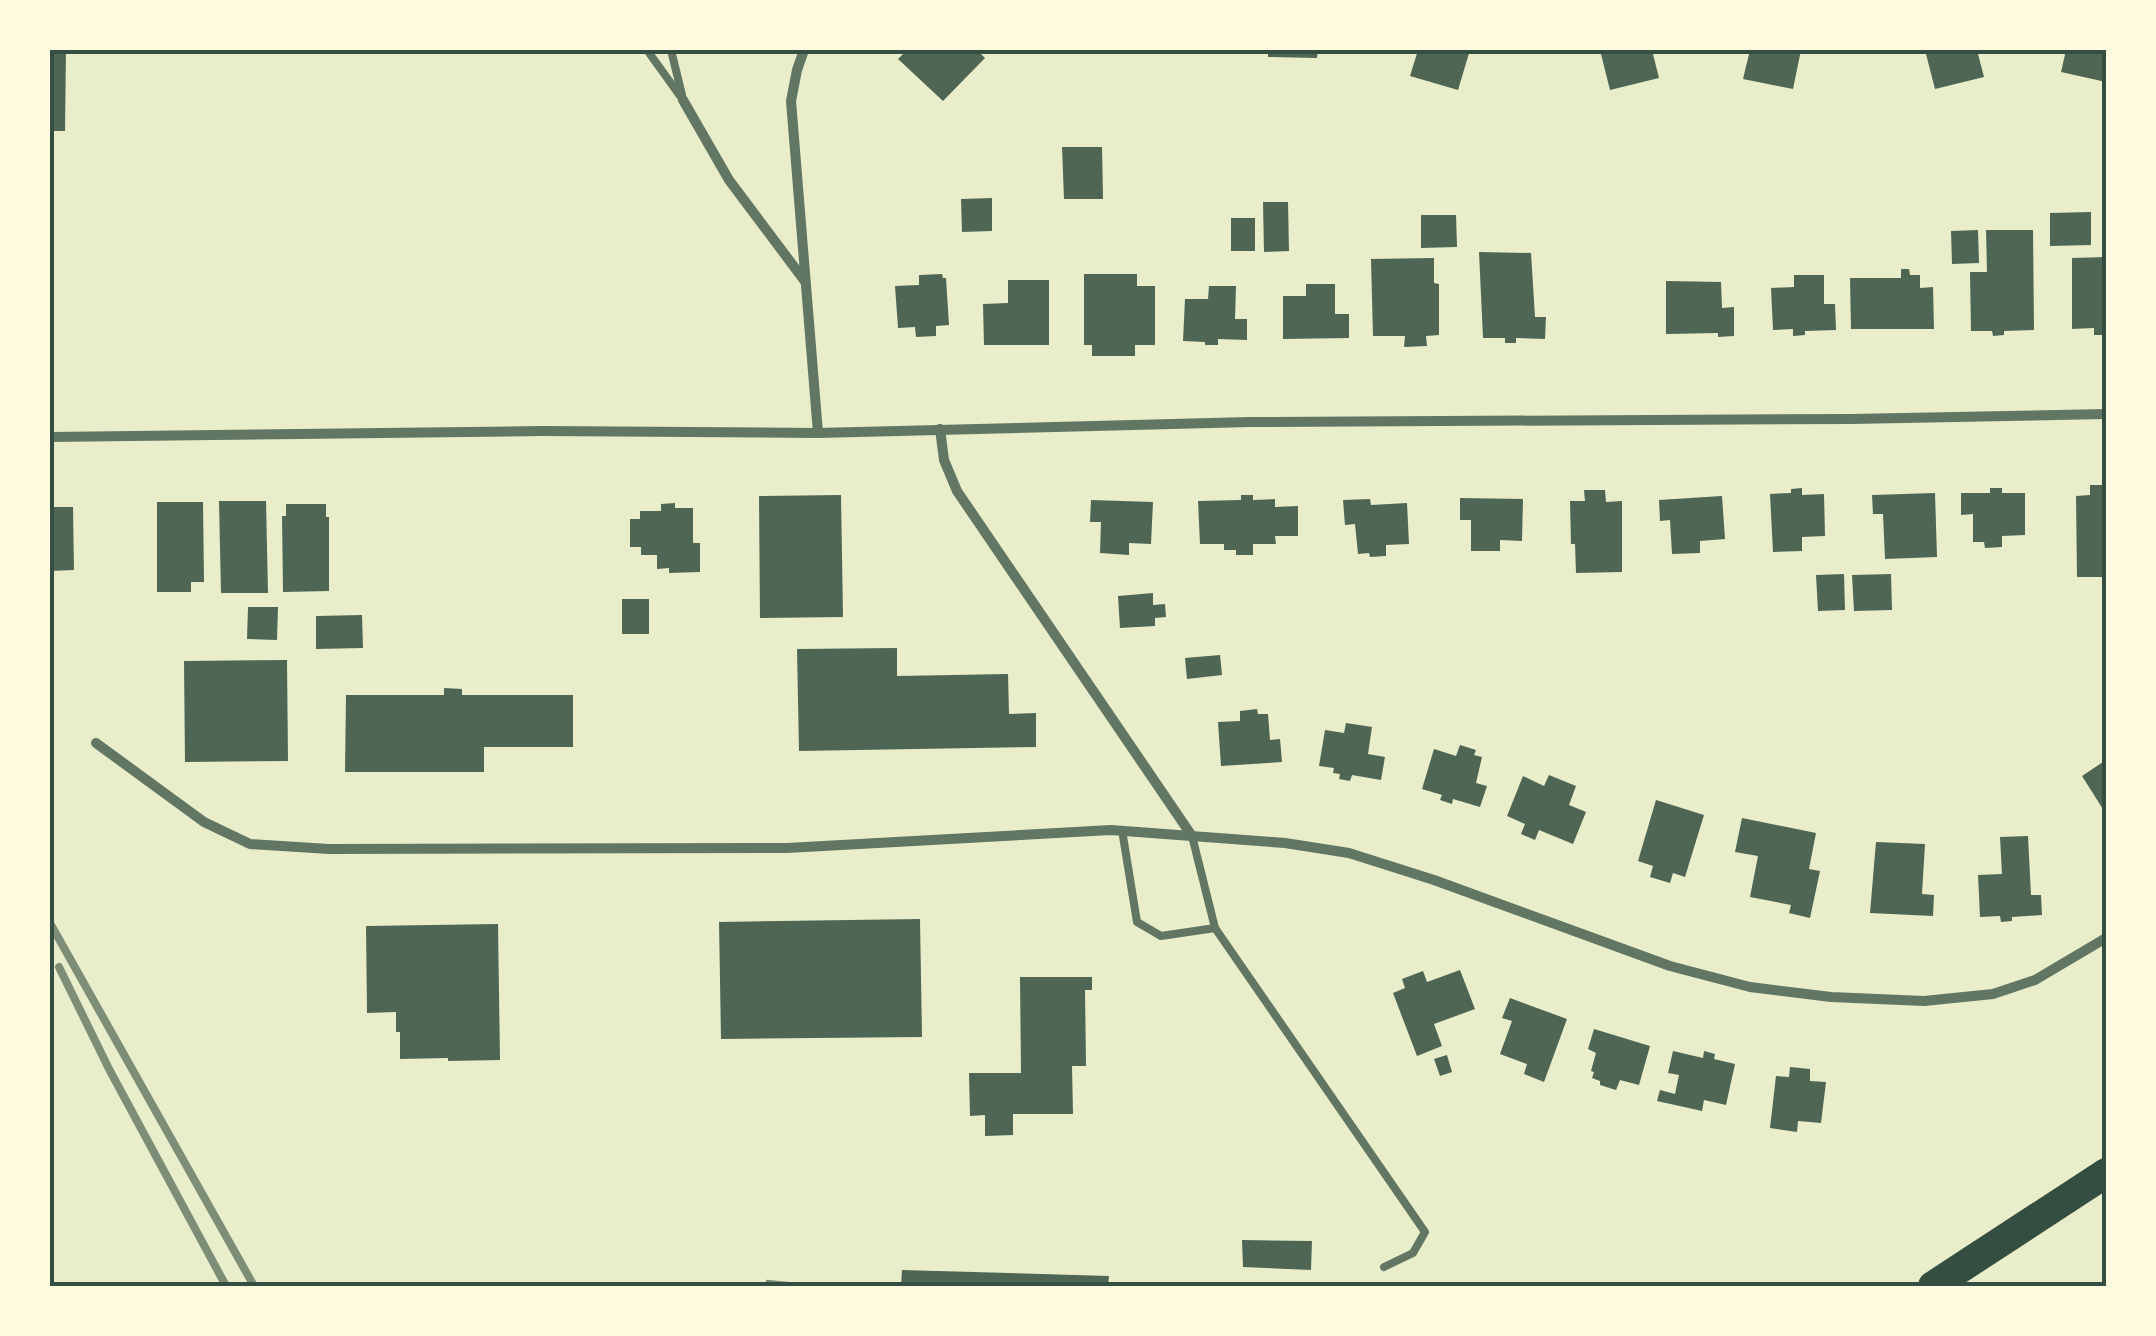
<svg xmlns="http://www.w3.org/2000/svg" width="2156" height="1336" viewBox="0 0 2156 1336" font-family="'Open Sans',sans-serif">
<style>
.building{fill:#4f6655}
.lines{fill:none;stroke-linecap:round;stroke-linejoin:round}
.service{stroke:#617663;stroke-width:8}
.minor{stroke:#617663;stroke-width:10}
.motorway{stroke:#344e41;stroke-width:30}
.tram{stroke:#7c8e77;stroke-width:2.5}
.rail{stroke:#7c8e77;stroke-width:8}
.neatline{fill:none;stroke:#344e41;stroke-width:4}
</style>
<rect width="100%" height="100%" fill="#e9edc9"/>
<g class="building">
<polygon points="50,50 66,50 65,131 50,131"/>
<polygon points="898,50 977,50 985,58 943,101 898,59 903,54"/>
<polygon points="1268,50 1318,50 1317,58 1268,57"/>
<polygon points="1418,50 1470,50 1458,90 1410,76"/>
<polygon points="1600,50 1652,50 1659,78 1610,90"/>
<polygon points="1750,50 1801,50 1793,89 1743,79"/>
<polygon points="1925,50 1977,50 1984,77 1935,89"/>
<polygon points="2066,50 2106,50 2106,82 2061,72"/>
<polygon points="1062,147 1102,147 1103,199 1064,199"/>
<polygon points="992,198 992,231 962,232 961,199"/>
<polygon points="1263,202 1288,202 1289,251 1264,252"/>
<polygon points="2091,212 2091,245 2050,246 2050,213"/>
<polygon points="1421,215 1456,215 1457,247 1421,248"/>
<rect x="1231" y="218" width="24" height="33"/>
<polygon points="1978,230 1979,263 1952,264 1951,231"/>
<polygon points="1986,230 2033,230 2034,330 2004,331 2004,335 1993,336 1992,331 1971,331 1970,272 1987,272"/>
<polygon points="1479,252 1531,253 1535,317 1546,317 1545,339 1516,338 1516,343 1505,343 1505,338 1483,338"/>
<polygon points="2106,257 2105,335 2094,335 2094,328 2072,329 2072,258"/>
<polygon points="1434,258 1434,283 1439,284 1439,335 1426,336 1427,346 1404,347 1405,336 1373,336 1371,259"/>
<polygon points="1901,269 1909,269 1910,275 1920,275 1920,288 1933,287 1934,329 1851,329 1850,278 1901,278"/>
<polygon points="942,274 943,278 946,278 949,325 936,326 936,336 916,337 915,327 898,328 895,286 919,285 919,275"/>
<polygon points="1084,274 1137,274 1137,286 1155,286 1155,345 1135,345 1135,356 1092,356 1092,345 1084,345"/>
<polygon points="1794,275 1824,275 1824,304 1835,304 1836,330 1805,331 1805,335 1793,336 1793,329 1773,330 1771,288 1794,287"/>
<polygon points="1008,280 1049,280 1049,345 984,345 983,304 1008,303"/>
<polygon points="1666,281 1721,282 1722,308 1734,307 1734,336 1718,337 1718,333 1666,334"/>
<polygon points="1306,284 1335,284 1335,314 1349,314 1349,338 1283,339 1283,296 1306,296"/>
<polygon points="1209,286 1236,286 1235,319 1247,319 1247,340 1218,339 1218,345 1205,345 1205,342 1183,341 1185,299 1208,299"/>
<polygon points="2090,485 2106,485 2106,577 2077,577 2076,496 2090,495"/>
<polygon points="1802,488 1802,495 1824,494 1825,536 1802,537 1802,551 1773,552 1770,494 1791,493 1791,489"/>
<polygon points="1990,488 2002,488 2002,493 2025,493 2025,535 2002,536 2002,547 1985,548 1984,542 1973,542 1973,514 1961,515 1961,493 1990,493"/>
<polygon points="1584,490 1605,490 1606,502 1622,501 1622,572 1576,573 1575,544 1571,544 1570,501 1585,501"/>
<polygon points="1935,493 1937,557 1885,559 1883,514 1873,514 1872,495"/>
<polygon points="841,495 843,617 760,618 759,496"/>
<polygon points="1241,495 1253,495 1253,500 1275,499 1275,507 1298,506 1298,536 1275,536 1276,544 1253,544 1253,555 1236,555 1236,550 1224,550 1224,544 1200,544 1198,501 1241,500"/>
<polygon points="1722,496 1725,539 1700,541 1700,553 1672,554 1670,520 1660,521 1659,500"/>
<polygon points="1460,498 1523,499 1522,541 1500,540 1500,551 1471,551 1471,520 1460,520"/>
<polygon points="1370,499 1371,505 1407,503 1409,544 1386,545 1386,556 1370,557 1369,553 1358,554 1355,524 1345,525 1343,500"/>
<polygon points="1091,500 1153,502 1151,544 1129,543 1129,555 1100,553 1101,522 1090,522"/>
<polygon points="219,501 266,501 268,593 221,593"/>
<polygon points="157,502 203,502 204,582 191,582 191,592 157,592"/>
<polygon points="675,503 675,508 693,508 693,543 700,543 700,572 669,573 669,568 657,569 657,555 641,555 641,547 630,547 630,519 640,519 640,511 661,511 661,504"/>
<polygon points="286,504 326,504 326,517 329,517 329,591 283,592 282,516 286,516"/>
<polygon points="52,507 73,507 74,570 50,571 50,518 53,518"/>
<polygon points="1844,574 1845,610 1818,611 1816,575"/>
<polygon points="1891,574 1892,610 1854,611 1852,575"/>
<polygon points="1153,593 1153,605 1165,604 1166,617 1155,618 1155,626 1120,628 1118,596"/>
<rect x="622" y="599" width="27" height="35"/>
<polygon points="248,607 278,607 277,640 247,639"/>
<polygon points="362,615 363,648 316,649 316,616"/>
<polygon points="897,648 897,676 1008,674 1009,714 1036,713 1036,747 799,751 797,649"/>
<polygon points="1220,655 1222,675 1187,679 1185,658"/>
<polygon points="287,660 288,761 185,762 184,661"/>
<polygon points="444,688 462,689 462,695 573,695 573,747 484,747 484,772 345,772 346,695 444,695"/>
<polygon points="1257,709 1258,714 1268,714 1270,740 1280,739 1282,762 1221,766 1218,722 1240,721 1240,711"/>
<polygon points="1346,723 1372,727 1368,754 1385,757 1381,780 1352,775 1350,781 1339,779 1340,774 1333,773 1334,768 1319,766 1325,730 1344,733"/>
<polygon points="1460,745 1476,750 1474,755 1482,757 1476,783 1487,786 1480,807 1453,799 1452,804 1440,800 1442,795 1422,789 1434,749 1456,756"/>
<polygon points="2106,760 2106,814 2082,776"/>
<polygon points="1549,775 1576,786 1569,805 1586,812 1573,844 1539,830 1535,840 1521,834 1525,824 1507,816 1523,776 1544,786"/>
<polygon points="1656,800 1704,815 1685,877 1673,873 1670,883 1650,877 1653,866 1638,861"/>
<polygon points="1742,818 1816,833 1809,869 1820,871 1810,918 1789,913 1791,905 1750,897 1758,856 1735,852"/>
<polygon points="2028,836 2031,895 2041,895 2042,915 2012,917 2012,921 2001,922 2000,916 1980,917 1978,875 2002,874 2000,837"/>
<polygon points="1876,842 1925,844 1922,894 1934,895 1933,916 1870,913"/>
<polygon points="920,919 922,1037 721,1039 719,922"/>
<polygon points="498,924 500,1060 448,1061 448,1058 400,1059 400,1032 396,1032 396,1012 367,1013 366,926"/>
<polygon points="1460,970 1475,1009 1434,1024 1442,1046 1417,1056 1393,993 1405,988 1402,979 1423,971 1427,982"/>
<polygon points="1020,977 1092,977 1092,990 1085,990 1086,1066 1072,1066 1073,1114 1013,1114 1013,1135 985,1136 985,1115 970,1116 969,1073 1021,1073"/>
<polygon points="1510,998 1567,1019 1544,1082 1524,1074 1527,1064 1500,1054 1512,1021 1502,1018"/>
<polygon points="1594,1029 1650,1046 1639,1085 1620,1080 1616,1090 1600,1085 1600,1081 1592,1078 1594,1072 1591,1071 1596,1053 1588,1049"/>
<polygon points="1673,1051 1703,1058 1704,1051 1715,1054 1714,1059 1735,1064 1726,1105 1704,1100 1702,1111 1657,1101 1660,1090 1675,1094 1679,1075 1668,1073"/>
<polygon points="1447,1055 1452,1072 1440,1076 1434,1059"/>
<polygon points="1790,1067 1810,1069 1810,1081 1826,1082 1821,1123 1798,1121 1797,1132 1770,1128 1776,1076 1789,1077"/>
<polygon points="1242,1240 1312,1241 1311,1270 1243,1267"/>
<polygon points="902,1270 1109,1276 1108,1286 901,1286"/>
</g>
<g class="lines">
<g class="service">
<polyline points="647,50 683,100"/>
<polyline points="671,50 682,95"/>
<polyline points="1122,830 1137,922 1161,936 1215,928"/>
<polyline points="1192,836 1215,928 1425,1232 1413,1253 1384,1267"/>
</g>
<g class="minor">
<polyline points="804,50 797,70 791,101 818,433"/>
<polyline points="683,100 729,180 804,280"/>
<polyline points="940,429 944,460 957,491 1192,836"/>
<polyline points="50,437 542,431 818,433 1250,422 1851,419 2106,414"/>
<polyline points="96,743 204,822 250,844 329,849 787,848 1111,830 1285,843 1349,853 1434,880 1670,966 1750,987 1831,997 1924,1001 1993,994 2035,980 2106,938"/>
</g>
<polyline class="motorway" points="1933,1286 2106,1173"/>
<polyline class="tram" points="767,1281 818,1286"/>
<g class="rail">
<polyline points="50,923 254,1286"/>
<polyline points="59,967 109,1069 226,1286"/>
</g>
</g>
<rect width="2156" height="1336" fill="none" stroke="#fefae0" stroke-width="105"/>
<rect x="52" y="52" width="2052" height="1232" class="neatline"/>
</svg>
